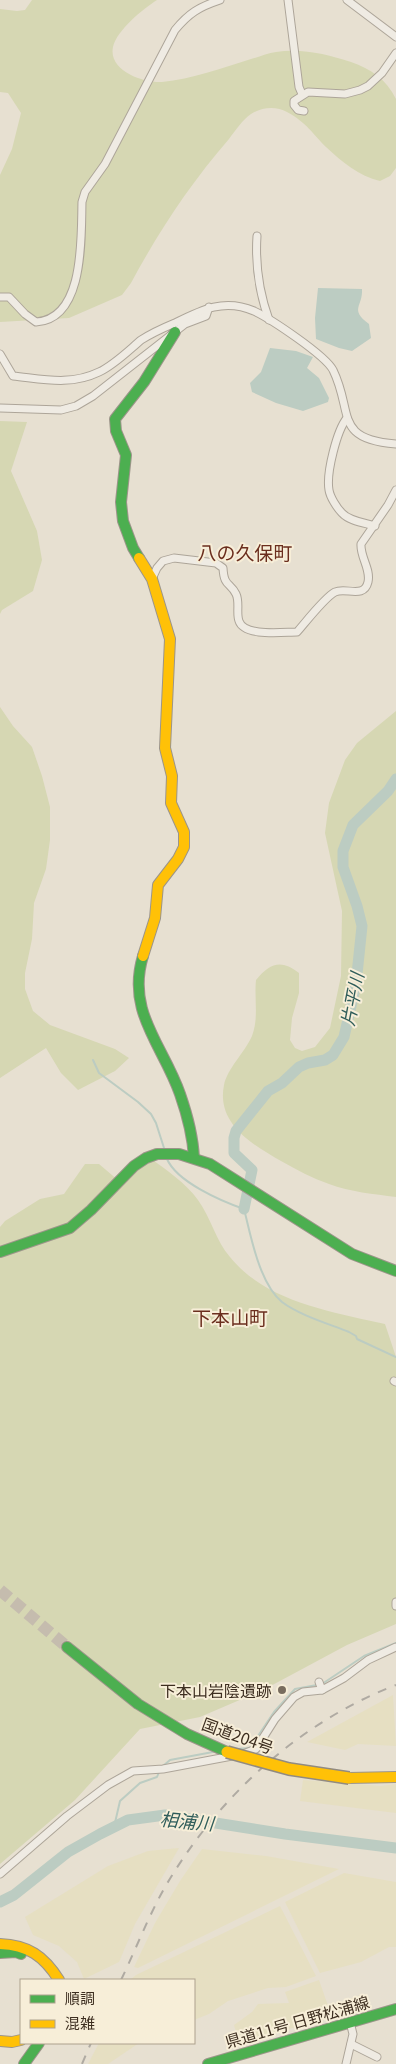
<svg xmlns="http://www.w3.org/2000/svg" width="396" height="2064" viewBox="0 0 396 2064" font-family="Georgia,'Noto Sans JP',serif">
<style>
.farmland{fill:#e6dfc2}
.green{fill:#d6d7b3}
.water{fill:#bcccc2}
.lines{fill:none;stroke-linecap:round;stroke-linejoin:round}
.stream{stroke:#bcccc2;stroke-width:2}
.river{stroke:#bcccc2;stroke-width:11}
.highway-tunnel{stroke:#c5bcae;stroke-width:12;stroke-dasharray:12 6;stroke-linecap:butt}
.street-casing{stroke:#ada599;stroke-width:9}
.fast-casing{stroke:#9c958a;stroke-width:12}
.slow-casing{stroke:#9c958a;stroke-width:12}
.street{stroke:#efebe3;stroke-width:7}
.fast{stroke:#4caf50;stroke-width:10}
.slow{stroke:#ffc107;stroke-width:10}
.rail{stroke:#afaaa2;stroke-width:2;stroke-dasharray:9 9;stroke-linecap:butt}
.slow-bridge-casing{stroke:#928b80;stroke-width:14;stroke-linecap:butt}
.slow-bridge{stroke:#ffc107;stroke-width:11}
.poi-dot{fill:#786c5e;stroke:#f7eed8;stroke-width:2}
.labels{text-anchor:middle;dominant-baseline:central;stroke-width:4;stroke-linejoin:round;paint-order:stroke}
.poi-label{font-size:16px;fill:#3d2e20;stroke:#f7eed8;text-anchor:end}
.street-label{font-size:16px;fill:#3d2e20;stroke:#f7eed8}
.water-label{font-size:18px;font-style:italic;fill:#2f5d5a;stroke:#f7eed8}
.quarter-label{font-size:19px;fill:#6b2e1e;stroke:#f7eed8}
</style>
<rect width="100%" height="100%" fill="#e7e0d1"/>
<g class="farmland">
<polygon points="393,1695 396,1746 358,1744 345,1750 307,1742"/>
<polygon points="303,1780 381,1786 396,1784 396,1813 300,1801"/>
<polygon points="179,1848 135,1924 119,1962 84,1979 77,1962 59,1946 33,1935 25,1917 108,1866 148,1851"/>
<polygon points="202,1849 266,1856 339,1869 138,1968 134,1967 155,1923 180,1881"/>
<polygon points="344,1873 396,1882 396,1947 389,1947 361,1962 320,1973 285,1902"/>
<polygon points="280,1906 316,1976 286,1987 268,1988 228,2001 209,2014 194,2020 194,1980 130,1980 136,1975"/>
<polygon points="319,1980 332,2017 239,2043 234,2025 252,2012 258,2004 289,2003 285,1992"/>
<polygon points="360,1995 367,2008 338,2015 334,2005"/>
<polygon points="99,2043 139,2043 108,2064 88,2064"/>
</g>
<g class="green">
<path d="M32 0H157C143 9 117 30 113 47 108 71 144 83 162 82 192 79 222 68 251 59 259 57 268 53 276 52 301 48 327 54 351 62 371 69 386 79 396 99V168L390 176 380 181C359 176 342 162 326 147 312 133 307 123 287 112 276 106 262 107 251 114 243 119 235 131 229 139 190 184 159 231 131 283L122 295 69 318 0 322V175L12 149 21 113 8 93 0 92V9L17 11 25 10Z"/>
<polygon points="0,421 27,422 11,471 37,531 42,560 33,591 2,610 0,614"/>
<polygon points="0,707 13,726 32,747 42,776 50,807 50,840 46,869 34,903 32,939 25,973 25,989 33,1011 50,1025 115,1049 129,1058 115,1071 78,1090 61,1073 46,1048 0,1078"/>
<path d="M396 711V1197C374 1194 350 1192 329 1184 312 1178 297 1170 281 1161 253 1145 216 1124 224 1085 227 1069 245 1052 252 1036 259 1018 254 998 256 980 270 963 281 959 299 973V993L292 1018 290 1040 295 1048 302 1051 315 1047 330 1028 341 976 342 911 325 833 329 803 345 760 357 743Z"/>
<path d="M149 1157C166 1170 186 1183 198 1200 211 1218 216 1241 230 1257 266 1302 333 1312 385 1324L396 1357V1624L347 1645 265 1689 200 1717 140 1729 75 1800 0 1864V1227L5 1221 40 1199 64 1194 85 1164H99L119 1181Z"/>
</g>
<g class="water">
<path d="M318 288 362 289C363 307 349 309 369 324L371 338 352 351 339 348 316 339 315 318Z"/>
<polygon points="270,348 296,351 313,357 307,368 319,378 329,398 328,402 303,411 276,403 252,392 250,383 261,372"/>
</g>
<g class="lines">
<g class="stream">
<polyline points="93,1060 99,1073 138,1102 151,1114 156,1123 164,1148"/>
<path d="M167 1159C177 1182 221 1201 244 1209 251 1236 259 1283 282 1302 299 1315 329 1324 349 1332L356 1336 357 1339 396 1357"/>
<polyline points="322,1684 364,1656 396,1643"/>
<polyline points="237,1749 250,1748 274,1712 295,1689 317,1685"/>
<polyline points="163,1766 170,1760 213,1752"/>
<polyline points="114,1827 120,1801 140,1783 157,1777 159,1772"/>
</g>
<g class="river">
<polyline points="244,1209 252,1170 234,1153 234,1138 236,1131 268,1091 282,1083 299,1067 308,1063 325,1060 333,1055 344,1037 356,984 362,926 357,906 343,867 343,851 353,825 388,791 396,779"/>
<polyline points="0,1902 14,1895 68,1852 100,1834 128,1820 165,1815 285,1834 396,1848"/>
</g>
<polyline class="highway-tunnel" points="0,1590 67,1647"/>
<g class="street-casing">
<g id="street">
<polyline points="288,0 299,87 302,94"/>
<polyline points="347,0 396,37"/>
<polyline points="304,111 298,110 294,105 294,101 308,92 345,94 360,90 368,86 382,73 396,53"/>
<path d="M257 236C255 266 259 292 269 320"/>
<path d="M0 297H9L25 314 36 322C85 319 81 237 82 202L85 192 105 164 175 30C189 13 199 7 220 0"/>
<path d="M0 354 13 376C43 379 70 386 99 372 114 365 128 351 141 340 152 333 163 328 175 323 201 310 224 298 254 311 271 319 325 355 333 370 354 413 333 439 396 444"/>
<polyline points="0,408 61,410 76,406 93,396 185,324 206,316 209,307"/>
<path d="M347 418C337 430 326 473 329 490 330 497 337 508 342 513 349 521 365 523 375 526"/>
<path d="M152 579 157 568 163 561 174 558 216 563 223 568C224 587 230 582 236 594 240 602 236 613 239 621 244 637 283 632 297 632 305 623 325 597 335 592 346 587 364 599 368 582 371 569 360 557 361 544L388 505 396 490"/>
<polyline points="394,1381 396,1382"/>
<polyline points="396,1602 396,1606"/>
<polyline points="319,1682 322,1690"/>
<polyline points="243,1754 256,1749 275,1719 294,1697 303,1692 322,1690 344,1678 368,1660 396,1647"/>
<polyline points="0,1874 67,1816 108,1785 133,1771 163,1769 232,1756"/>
<polyline points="351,2044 377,2057"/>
<polyline points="346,2064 353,2034 350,2022"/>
</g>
</g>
<g class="fast-casing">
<g id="fast">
<polyline points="139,558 133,548 123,521 121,502 126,455 116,431 115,419 144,382 175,332"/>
<path d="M143 956C126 1012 163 1045 180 1094 187 1114 193 1137 194 1158"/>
<polyline points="0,1252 70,1228 91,1210 134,1166 146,1158 157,1154 179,1154 210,1164 352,1254 396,1271"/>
<polyline points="67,1647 138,1704 187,1734 227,1752"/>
<polyline points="0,1953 16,1952 21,1954"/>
<polyline points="24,2064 39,2043"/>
<polyline points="208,2064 396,2009"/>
</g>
</g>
<g class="slow-casing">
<g id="slow">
<polyline points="139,558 152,579 170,639 165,748 172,776 171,803 184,832 184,847 178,859 158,885 155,918 143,956"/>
<polyline points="349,1778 396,1777"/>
<path d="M0 1944C28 1945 44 1956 59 1980"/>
<polyline points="0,2041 12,2042 21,2040"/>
</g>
</g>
<use href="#street" class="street"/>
<use href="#fast" class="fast"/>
<use href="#slow" class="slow"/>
<g class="rail">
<path d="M121 1980C136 1949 148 1917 165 1887 217 1798 299 1722 396 1685"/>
<polyline points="82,2064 91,2043"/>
</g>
<g class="slow-bridge-casing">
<polyline id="slow-bridge" points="227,1752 289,1769 349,1778"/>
</g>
<use href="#slow-bridge" class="slow-bridge"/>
</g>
<circle class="poi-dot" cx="282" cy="1690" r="5"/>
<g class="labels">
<g class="poi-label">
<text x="272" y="1690">下本山岩陰遺跡</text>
</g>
<g class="street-label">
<text transform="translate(238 1735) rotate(20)">国道204号</text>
<text transform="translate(297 2021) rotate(-16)">県道11号 日野松浦線</text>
</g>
<g class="water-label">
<text transform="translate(351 999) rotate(-79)">片平川</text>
<text transform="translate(187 1820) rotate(5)">相浦川</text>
</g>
<g class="quarter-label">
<text x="245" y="551">八の久保町</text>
<text x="230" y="1316">下本山町</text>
</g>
</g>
<rect x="20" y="1979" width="175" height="65" fill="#f7eed8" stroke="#ada18e"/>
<rect x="30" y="1995" width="25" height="8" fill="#4caf50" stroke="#ada18e"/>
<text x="65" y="2004" font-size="15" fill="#3d2e20">順調</text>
<rect x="30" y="2020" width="25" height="8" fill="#ffc107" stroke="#ada18e"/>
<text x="65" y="2029" font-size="15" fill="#3d2e20">混雑</text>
</svg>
